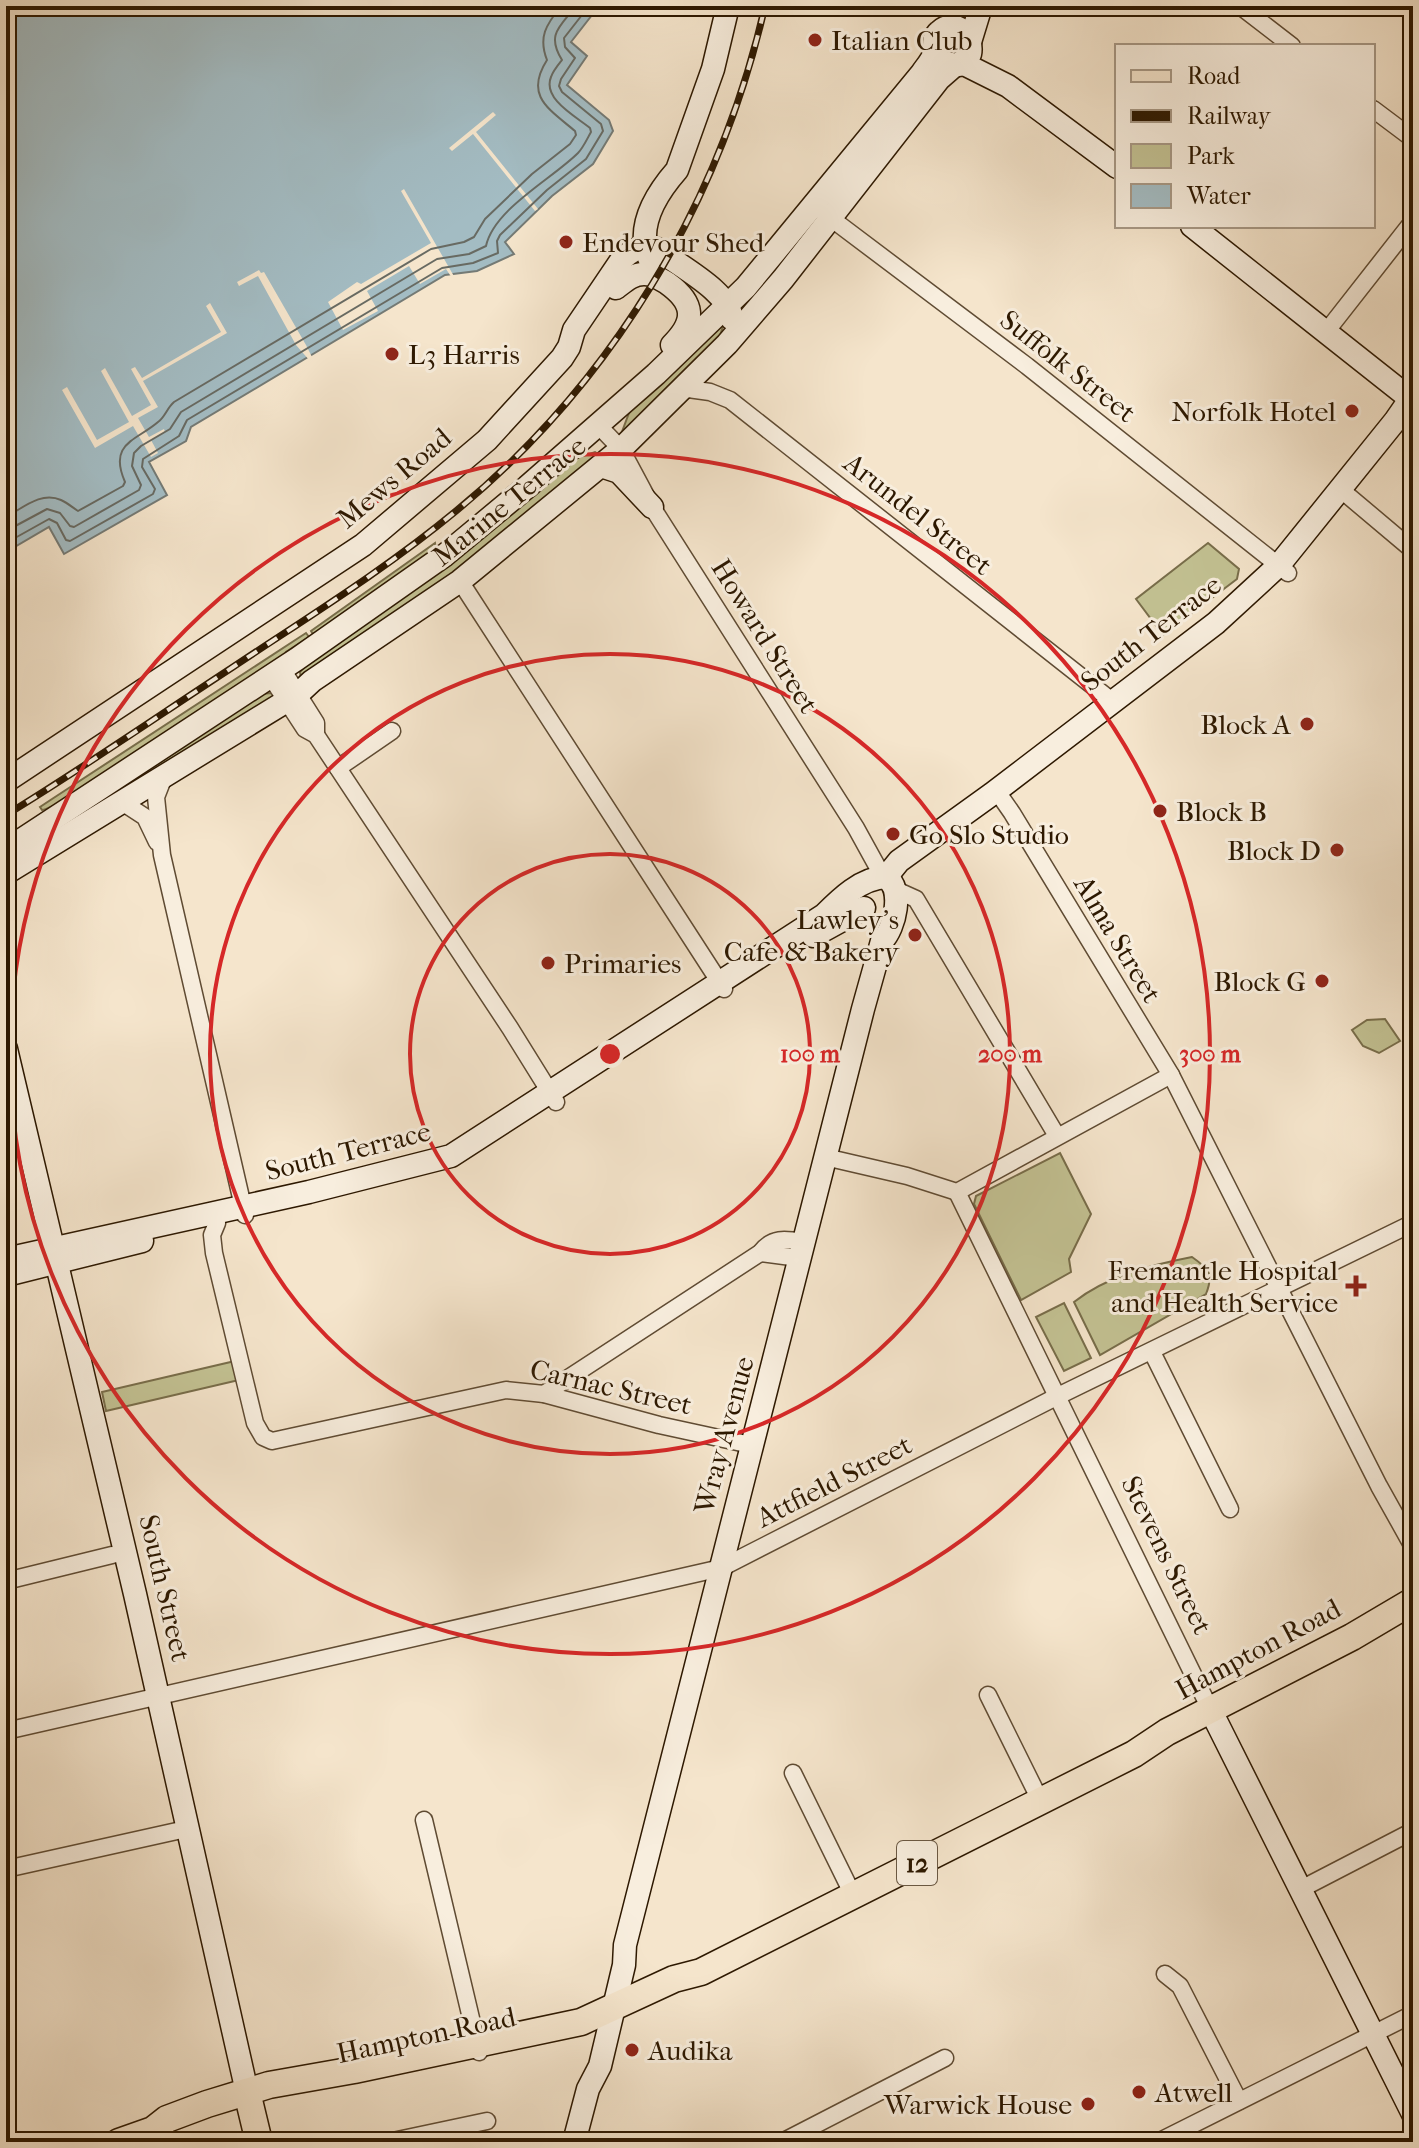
<svg xmlns="http://www.w3.org/2000/svg" width="1419" height="2148" viewBox="0 0 1419 2148" font-family="'IM FELL French Canon',serif">
<style>
.green{fill:#c3c293;stroke:#786d4a;stroke-width:2}
.water{fill:#a3bcc3;stroke:#747a75;stroke-width:2}
.pier{fill:#f5e5cc}
.lines{fill:none;stroke-linecap:round;stroke-linejoin:round}
.shore{stroke:#686a62;stroke-width:2}
.street-casing{stroke:#5f4b33;stroke-width:19}
.secondary-casing{stroke:#2d1800;stroke-width:25}
.primary-casing{stroke:#2d1800;stroke-width:29}
.street{stroke:#f8eede;stroke-width:16}
.secondary{stroke:#f8eede;stroke-width:22}
.primary{stroke:#f5e5cc;stroke-width:26}
.rail-casing{stroke:#2d1800;stroke-width:7}
.rail{stroke:#f8eede;stroke-width:4;stroke-dasharray:12;stroke-linecap:butt}
.ring{fill:none;stroke:#d62828;stroke-width:4}
.poi-dot{fill:#8f2418;stroke:#f8eede;stroke-width:3}
.labels{text-anchor:middle;dominant-baseline:central;stroke-width:6;stroke-linejoin:round;paint-order:stroke}
.shield{fill:#f8eede;stroke:#6a5843;stroke-width:2}
.shield-label{font-size:26px;font-weight:bold;fill:#2d1800}
.poi-label{font-size:28px;fill:#2d1800;stroke:#f8eede;text-anchor:start}
.street-label{font-size:28px;fill:#2d1800;stroke:#f8eede}
.centre{fill:#d62828;stroke:#f8eede;stroke-width:4}
.ring-label{font-size:24px;text-anchor:middle;font-weight:bold;fill:#d62828;stroke:#f8eede;stroke-width:6;stroke-linejoin:round;paint-order:stroke}
</style>
<rect width="100%" height="100%" fill="#f5e5cc"/>
<filter id="stains"><feTurbulence type="fractalNoise" baseFrequency=".0025" numOctaves="4"/><feColorMatrix values="0 0 0 0 .2 0 0 0 0 .09 0 0 0 0 .02 0 0 0 .5 -.17"/></filter>
<radialGradient id="worn" r=".72"><stop offset=".6" stop-color="#630" stop-opacity="0"/><stop offset="1" stop-color="#630" stop-opacity=".3"/></radialGradient>
<g class="green">
<polygon points="724,323 718,342 620,437 629,413 638,402"/>
<polygon points="595,452 598,454 528,520 301,679 300,672 310,660 571,460"/>
<polygon points="435,543 436,552 316,639 311,631"/>
<polygon points="1208,543 1239,569 1237,579 1163,635 1136,599"/>
<path d="M306 633 309 637 286 652 287 655 86 787C72 793 54 808 42 810L40 807 52 799Z"/>
<polygon points="272,693 275,697 88,821 38,836 260,694"/>
<polygon points="1385,1019 1400,1041 1379,1053 1363,1046 1352,1030 1367,1020"/>
<polygon points="1060,1153 1091,1214 1069,1259 1071,1272 1021,1300 974,1204 976,1196"/>
<path d="M1192 1257C1209 1269 1214 1274 1206 1294L1100 1355 1074 1302C1107 1276 1151 1265 1192 1257Z"/>
<polygon points="1064,1303 1091,1358 1064,1371 1036,1317"/>
<polygon points="235,1361 239,1380 106,1411 102,1392"/>
</g>
<polygon class="water" points="6,6 599,6 571,42 587,56 567,85 609,120 613,131 593,164 552,196 505,242 514,254 477,271 445,275 191,427 186,441 149,462 167,495 64,554 49,527 6,552"/>
<g class="pier">
<polygon points="493,112 496,115 476,132 538,209 535,211 473,134 452,151 449,148"/>
<polygon points="404,189 455,278 452,278 446,269 420,284 409,266 367,291 378,311 343,330 328,302 357,282 361,284 431,243 401,191"/>
<polygon points="259,270 261,273 264,272 306,345 313,359 310,361 296,345 258,276 239,286 237,282"/>
<polygon points="210,303 227,333 143,381 158,407 138,418 149,437 164,429 165,432 151,440 158,453 151,457 133,426 95,448 62,390 67,387 97,440 129,422 101,371 105,368 132,416 151,405 131,369 135,367 142,378 221,332 206,306"/>
</g>
<g class="lines">
<g class="shore">
<path d="M6 517C23 508 41 491 61 500 68 503 73 508 78 511L123 486 125 482C108 443 136 441 158 422 165 417 167 408 174 402L431 249 464 242 474 237 485 219 532 174 570 144 576 135 575 131C549 109 524 96 547 60 538 37 546 25 561 6"/>
<path d="M6 531 47 509 60 513 70 526 74 527 139 490 141 485 132 466 134 453 141 446 170 429 181 412 437 259 469 254 486 246C494 209 552 179 578 153 583 148 587 139 591 132L590 128C577 117 542 99 551 77 553 71 558 65 562 60 546 34 560 27 576 6"/>
<polyline points="6,543 49,519 57,523 66,540 70,541 153,494 155,489 142,467 143,459 179,436 187,420 442,268 473,263 498,253 497,241 500,235 547,190 586,159 603,131 601,124 562,92 559,86 561,79 575,58 565,47 564,38 589,6"/>
</g>
<g class="street-casing">
<g id="street">
<polyline points="1240,6 1292,46"/>
<polyline points="1373,109 1413,139"/>
<polyline points="824,213 1027,366 1288,573"/>
<polyline points="1326,332 1413,221"/>
<polyline points="681,388 710,392 730,400 1112,701"/>
<polyline points="598,425 621,449 652,507 856,828 883,877"/>
<polyline points="1339,488 1409,547"/>
<polyline points="460,581 724,989"/>
<polyline points="282,669 316,723 316,735"/>
<polyline points="271,677 305,729 316,735 510,1028 556,1102"/>
<polyline points="338,768 392,731"/>
<polyline points="165,774 156,797 162,855 245,1215"/>
<polyline points="996,790 1012,813 1171,1075 1379,1486 1412,1545 1413,1552"/>
<polyline points="122,802 145,817 157,842"/>
<polyline points="896,890 916,899 1057,1136"/>
<polyline points="825,1157 907,1176 957,1192 1171,1075"/>
<polyline points="957,1192 1211,1711"/>
<polyline points="217,1223 212,1235 214,1253 255,1423 263,1437 272,1441 506,1390 544,1394 659,1425 751,1445"/>
<polyline points="760,1253 799,1258"/>
<polyline points="1152,1352 1230,1509"/>
<path d="M544 1394 760 1253C772 1237 785 1239 803 1242"/>
<polyline points="6,1581 112,1555"/>
<polyline points="988,1695 1040,1800"/>
<polyline points="6,1731 721,1568 1056,1397 1413,1223"/>
<polyline points="793,1773 853,1895"/>
<polyline points="424,1820 479,2052"/>
<polyline points="6,1869 186,1829"/>
<polyline points="1301,1889 1413,1831"/>
<polyline points="1165,1974 1180,1986 1239,2101"/>
<polyline points="388,2142 487,2121"/>
<polyline points="782,2142 945,2058"/>
<polyline points="1158,2142 1413,2014"/>
</g>
</g>
<g class="secondary-casing">
<g id="secondary">
<polyline points="970,42 981,6"/>
<polyline points="962,63 1008,86 1117,167"/>
<polyline points="1192,226 1413,401"/>
<path d="M650 260C635 228 656 194 677 170L713 69 728 6"/>
<path d="M616 288C625 281 632 274 644 274 653 274 660 279 667 283 695 303 696 321 672 345"/>
<polyline points="601,466 619,472 652,507"/>
<path d="M6 781 363 545 487 440 562 358 569 347 574 330 622 259C632 250 646 242 659 250 680 267 729 291 732 319"/>
<path d="M6 850 297 659 445 555 527 487 656 374 746 287 922 73C925 68 931 62 933 56 936 48 931 39 939 32 955 16 974 36 970 54L959 65 943 63 934 54"/>
<polyline points="6,873 298,694 312,681 460,581 621,449 727,344 783,279 939,79 955,65"/>
<polyline points="886,877 899,861 992,794 1216,623 1279,565 1395,421 1413,395"/>
<polyline points="813,936 864,908"/>
<polyline points="6,1049 135,1594 247,2092"/>
<path d="M6 1259 309 1192 451 1156 824 915C840 899 861 878 886 877"/>
<polyline points="6,1275 142,1241"/>
<polyline points="1211,1711 1413,2114"/>
<path d="M574 2142 588 2089 600 2066 624 1965 625 1945 863 1009 882 941C895 928 904 889 886 877"/>
</g>
</g>
<g class="primary-casing">
<g id="primary">
<polyline points="247,2092 259,2142"/>
<polyline points="119,2142 153,2130 167,2119 207,2104 269,2085 354,2070 581,2022 674,1979 701,1972 1134,1754 1167,1732 1352,1637 1413,1601"/>
</g>
</g>
<use href="#street" class="street"/>
<use href="#secondary" class="secondary"/>
<use href="#primary" class="primary"/>
<g class="rail-casing">
<path id="rail" d="M6 815C83 768 158 716 233 667 308 617 386 569 456 511 612 383 720 203 765 6"/>
</g>
<use href="#rail" class="rail"/>
</g>
<g class="ring">
<circle cx="610" cy="1054" r="200"/>
<circle cx="610" cy="1054" r="400"/>
<circle cx="610" cy="1054" r="600"/>
</g>
<g class="poi-dot">
<circle cx="815" cy="40" r="8"/>
<circle cx="566" cy="242" r="8"/>
<circle cx="392" cy="354" r="8"/>
<circle cx="1352" cy="411" r="8"/>
<circle cx="1307" cy="724" r="8"/>
<circle cx="1160" cy="811" r="8"/>
<circle cx="893" cy="834" r="8"/>
<circle cx="1337" cy="850" r="8"/>
<circle cx="915" cy="935" r="8"/>
<circle cx="548" cy="963" r="8"/>
<circle cx="1322" cy="981" r="8"/>
<path d="M1352 1274h8v8h8v8h-8v8h-8v-8h-8v-8h8z"/>
<circle cx="632" cy="2050" r="8"/>
<circle cx="1139" cy="2092" r="8"/>
<circle cx="1088" cy="2104" r="8"/>
</g>
<g class="labels">
<rect class="shield" x="897" y="1841" width="40" height="44" rx="6"/>
<g class="shield-label">
<text x="917" y="1863">12</text>
</g>
<g class="poi-label">
<text x="831" y="40">Italian Club</text>
<text x="582" y="242">Endevour Shed</text>
<text x="408" y="354">L3 Harris</text>
<text x="1336" y="411" text-anchor="end">Norfolk Hotel</text>
<text x="1291" y="724" text-anchor="end">Block A</text>
<text x="1176" y="811">Block B</text>
<text x="909" y="834">Go Slo Studio</text>
<text x="1321" y="850" text-anchor="end">Block D</text>
<text x="899" y="919" text-anchor="end">Lawley's<tspan x="899" dy="32">Cafe &amp; Bakery</tspan></text>
<text x="564" y="963">Primaries</text>
<text x="1306" y="981" text-anchor="end">Block G</text>
<text x="1338" y="1270" text-anchor="end">Fremantle Hospital<tspan x="1338" dy="32">and Health Service</tspan></text>
<text x="648" y="2050">Audika</text>
<text x="1155" y="2092">Atwell</text>
<text x="1072" y="2104" text-anchor="end">Warwick House</text>
</g>
<g class="street-label">
<text transform="translate(1068 366) rotate(38)">Suffolk Street</text>
<text transform="translate(394 478) rotate(-40)">Mews Road</text>
<text transform="translate(509 501) rotate(-39)">Marine Terrace</text>
<text transform="translate(918 514) rotate(38)">Arundel Street</text>
<text transform="translate(1151 633) rotate(-38)">South Terrace</text>
<text transform="translate(765 636) rotate(58)">Howard Street</text>
<text transform="translate(1118 939) rotate(59)">Alma Street</text>
<text transform="translate(348 1151) rotate(-14)">South Terrace</text>
<text transform="translate(611 1387) rotate(13)">Carnac Street</text>
<text transform="translate(724 1435) rotate(-75)">Wray Avenue</text>
<text transform="translate(834 1481) rotate(-27)">Attfield Street</text>
<text transform="translate(1167 1555) rotate(64)">Stevens Street</text>
<text transform="translate(165 1588) rotate(77)">South Street</text>
<text transform="translate(1258 1649) rotate(-28)">Hampton Road</text>
<text transform="translate(426 2035) rotate(-12)">Hampton Road</text>
</g>
</g>
<circle cx="610" cy="1054" r="12" class="centre"/>
<g class="ring-label">
<text x="810" y="1062">100 m</text>
<text x="1010" y="1062">200 m</text>
<text x="1210" y="1062">300 m</text>
</g>
<rect width="1419" height="2148" fill="none" stroke="#f5e5cc" stroke-width="32"/>
<rect x="8" y="8" width="1403" height="2132" fill="none" stroke="#2d1800" stroke-width="4"/>
<rect x="16" y="16" width="1387" height="2116" fill="none" stroke="#2d1800" stroke-width="2"/>
<rect x="1115" y="44" width="260" height="184" fill="#f8eede" stroke="#a79885" stroke-width="2"/>
<rect x="1131" y="70" width="40" height="12" fill="#f5e5cc" stroke="#a79885" stroke-width="2"/>
<text x="1187" y="84" font-size="24" fill="#2d1800">Road</text>
<rect x="1131" y="110" width="40" height="12" fill="#2d1800" stroke="#a79885" stroke-width="2"/>
<text x="1187" y="124" font-size="24" fill="#2d1800">Railway</text>
<rect x="1131" y="144" width="40" height="24" fill="#c3c293" stroke="#a79885" stroke-width="2"/>
<text x="1187" y="164" font-size="24" fill="#2d1800">Park</text>
<rect x="1131" y="184" width="40" height="24" fill="#a3bcc3" stroke="#a79885" stroke-width="2"/>
<text x="1187" y="204" font-size="24" fill="#2d1800">Water</text>
<rect width="100%" height="100%" filter="url(#stains)"/>
<rect width="100%" height="100%" fill="url(#worn)"/>
</svg>
